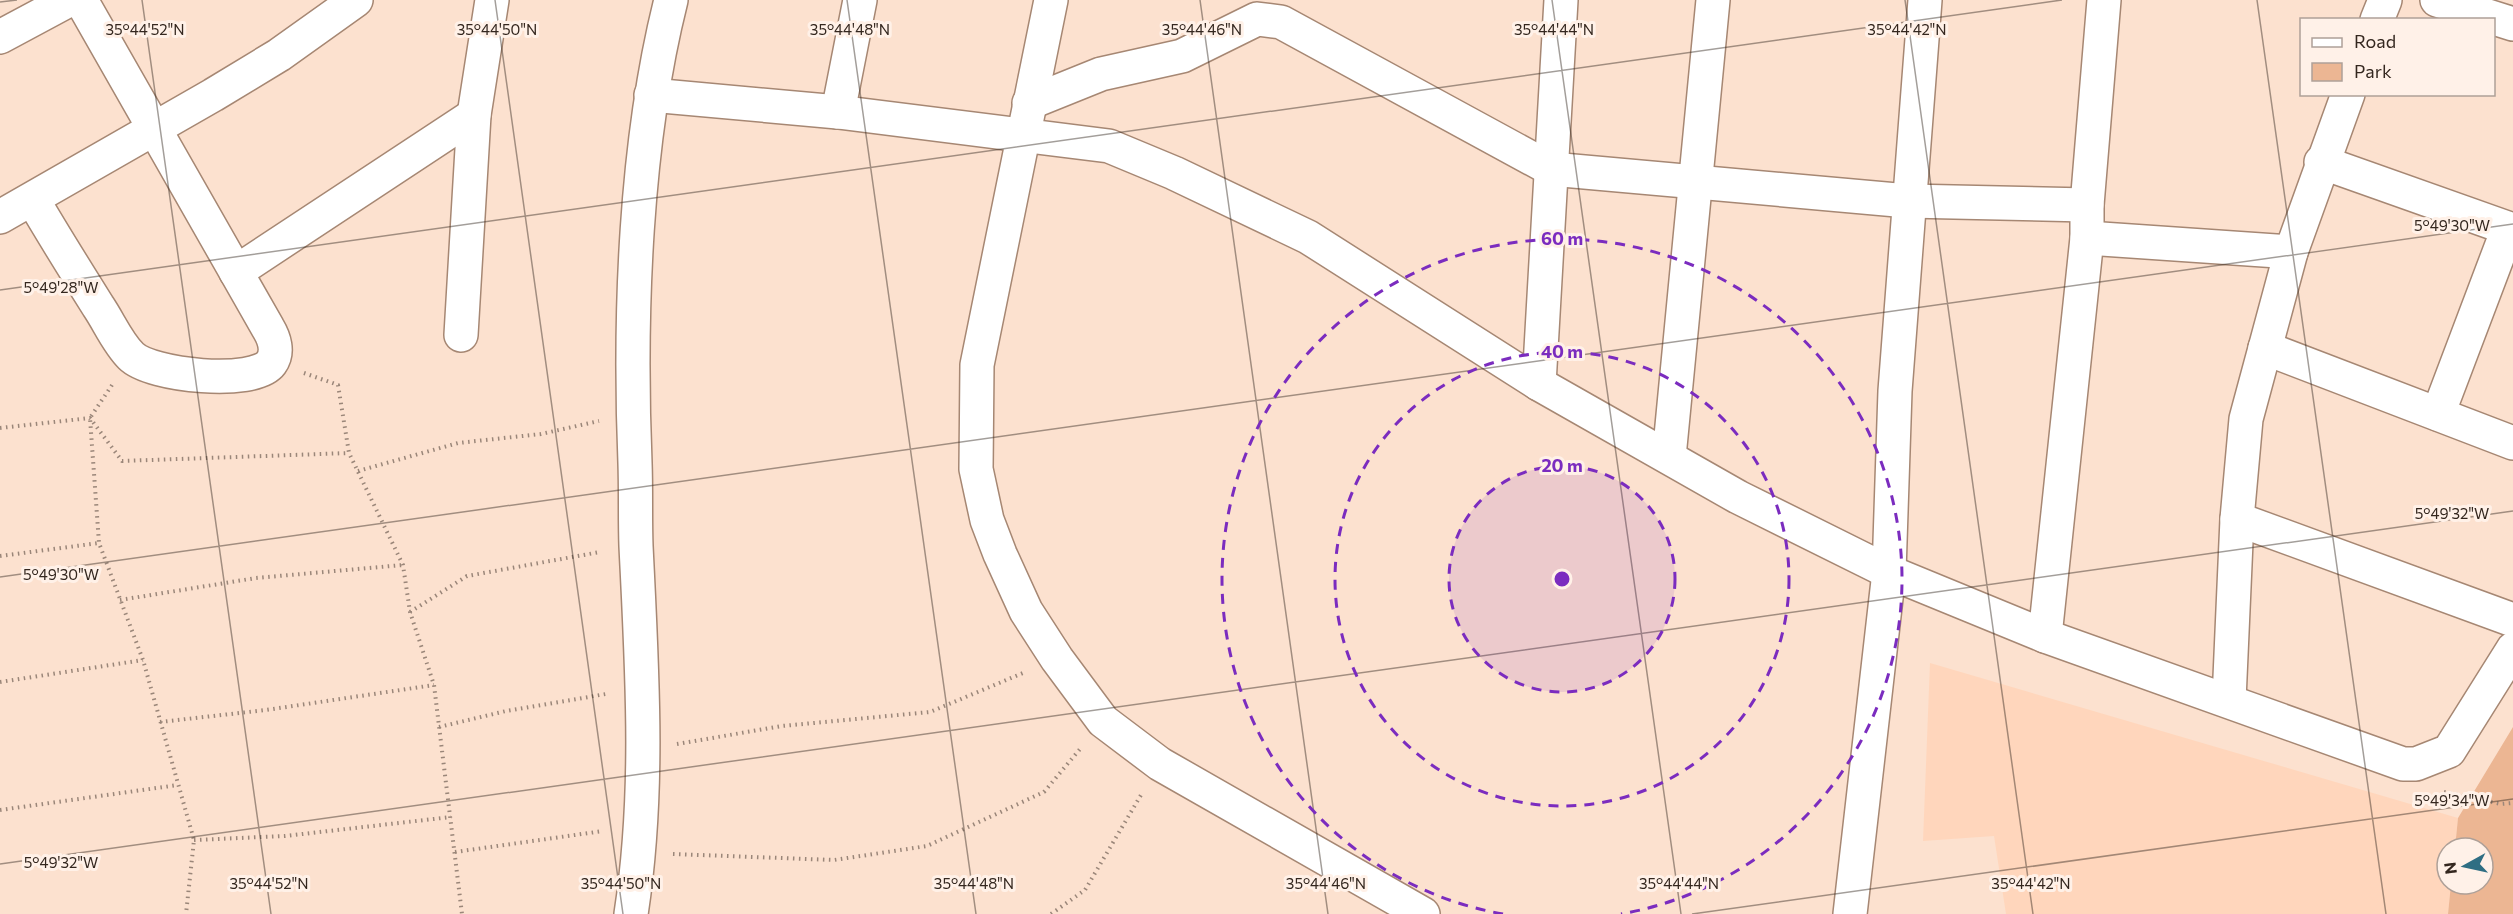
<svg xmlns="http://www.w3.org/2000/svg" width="2513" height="914" viewBox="0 0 2513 914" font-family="Commissioner,sans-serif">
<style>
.built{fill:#ffd6bc}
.green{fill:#ecb693}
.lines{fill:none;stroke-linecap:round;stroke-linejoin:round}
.minor-casing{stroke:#a68773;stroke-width:36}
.path{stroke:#9a8679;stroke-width:4;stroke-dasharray:1.5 4.5;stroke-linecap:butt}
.minor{stroke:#fff;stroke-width:33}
.ticks{fill:none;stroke:#34271f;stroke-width:1.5;stroke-opacity:0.45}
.ring{fill:none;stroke:#7b2cbf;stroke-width:3;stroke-dasharray:10 8}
.ticks-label{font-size:15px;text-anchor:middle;fill:#34271f;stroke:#fff1e8;stroke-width:6;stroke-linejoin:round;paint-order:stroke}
.centre{fill:#7b2cbf;stroke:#fff1e8;stroke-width:3}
.ring-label{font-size:18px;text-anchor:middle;font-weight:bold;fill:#7b2cbf;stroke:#fff1e8;stroke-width:6;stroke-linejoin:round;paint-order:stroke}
</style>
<rect width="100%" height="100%" fill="#fce1cf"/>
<polygon class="built" points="1930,663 2458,818 2455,848 2447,848 2447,884 2451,884 2448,914 2006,914 1994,836 1923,841"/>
<polygon class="green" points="2513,727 2513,914 2448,914 2451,884 2483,884 2483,848 2455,848 2458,818"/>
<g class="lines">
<g class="minor-casing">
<g id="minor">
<polyline points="1051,0 977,365 976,469 987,520 1000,554 1026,611 1057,659 1103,721 1160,764 1423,914"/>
<polyline points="2437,0 2513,24"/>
<polyline points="2377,20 2385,0"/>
<polyline points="0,37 69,0"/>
<polyline points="651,95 838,112 1109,146 1174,173 1308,237 1539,384 1738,497 1889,572 2045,636 2403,764 2416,764 2449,751 2513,649"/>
<polyline points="1029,103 1101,74 1182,56 1257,19 1281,22 1551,169 1908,201 2087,205"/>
<polyline points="838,112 860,0"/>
<polyline points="2321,162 2513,230"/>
<path d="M33 200C54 236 76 271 98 306 109 322 117 342 131 356 151 376 254 386 271 363 279 352 274 338 268 328L81 0"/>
<polyline points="0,217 213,95 279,55 356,0"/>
<polyline points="2087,238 2291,252"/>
<polyline points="236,272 474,115"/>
<polyline points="461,335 474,115 492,0"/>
<polyline points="2265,348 2513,443"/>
<polyline points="1539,384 1561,0"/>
<polyline points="2438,414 2508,229"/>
<polyline points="1669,457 1713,0"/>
<polyline points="2237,519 2513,620"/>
<polyline points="2045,636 2087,238 2087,205 2104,0"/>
<polyline points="2229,700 2237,519 2246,419 2291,252 2348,94"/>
<path d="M631 914C650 791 642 669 636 546 635 518 636 491 635 463 629 315 635 143 671 0"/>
<polyline points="1850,914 1889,572 1895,391 1925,0"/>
</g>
</g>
<g class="path">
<polyline points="304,373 338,385 349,453 403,565 410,612 434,685 462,914"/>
<polyline points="112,385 90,418 99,543 143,660 194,840 186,914"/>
<polyline points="0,428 90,418 122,461 349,453"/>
<polyline points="358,471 458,443 541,434 599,421"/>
<polyline points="0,556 99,543"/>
<polyline points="120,600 256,578 403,565"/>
<polyline points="410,612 467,576 600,552"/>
<polyline points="0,682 143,660"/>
<polyline points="160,722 266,710 434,685"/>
<polyline points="439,727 506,711 606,694"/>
<polyline points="677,744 782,726 930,712 1023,673"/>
<polyline points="2444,792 2501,804 2513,803"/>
<polyline points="0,810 178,785"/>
<polyline points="194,840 285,836 451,817"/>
<polyline points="455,852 603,831"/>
<polyline points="673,854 834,860 927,846 1044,792 1080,749"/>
<polyline points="1051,914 1085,890 1141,795"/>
</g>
<use href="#minor" class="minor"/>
</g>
<path class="ticks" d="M142 0 271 914M495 0 623 914M847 0 976 914M1200 0 1328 914M1552 0 1681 914M1905 0 2033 914M2257 0 2386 914M0 2 17 0M0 290 2062 0M0 577 2513 224M0 864 2513 511M1692 914 2513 799"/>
<circle cx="1562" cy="579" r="113" fill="#7b2cbf" fill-opacity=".12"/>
<g class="ring">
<circle cx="1562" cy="579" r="113"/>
<circle cx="1562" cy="579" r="227"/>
<path d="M1503 914A340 340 0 1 1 1621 914"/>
</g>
<g class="ticks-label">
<text x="145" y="35">35°44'52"N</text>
<text x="497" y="35">35°44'50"N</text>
<text x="850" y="35">35°44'48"N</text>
<text x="1202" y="35">35°44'46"N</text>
<text x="1554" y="35">35°44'44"N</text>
<text x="1907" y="35">35°44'42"N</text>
<text x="2452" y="231">5°49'30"W</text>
<text x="61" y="293">5°49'28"W</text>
<text x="2452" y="519">5°49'32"W</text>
<text x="61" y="580">5°49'30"W</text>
<text x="2452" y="806">5°49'34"W</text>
<text x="61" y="868">5°49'32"W</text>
<text x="269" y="889">35°44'52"N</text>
<text x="621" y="889">35°44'50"N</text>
<text x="974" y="889">35°44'48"N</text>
<text x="1326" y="889">35°44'46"N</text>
<text x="1679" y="889">35°44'44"N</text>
<text x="2031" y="889">35°44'42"N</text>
</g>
<circle cx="1562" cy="579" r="9" class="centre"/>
<g class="ring-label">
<text x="1562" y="245">60 m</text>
<text x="1562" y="358">40 m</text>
<text x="1562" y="472">20 m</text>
</g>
<rect x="2300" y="18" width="195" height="78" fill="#fff1e8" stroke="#aea098" stroke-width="1.5"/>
<rect x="2312" y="38" width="30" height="9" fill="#ffffff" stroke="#aea098" stroke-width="1.5"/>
<text x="2354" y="48" font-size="18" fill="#34271f">Road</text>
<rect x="2312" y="63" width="30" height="18" fill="#ecb693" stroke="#aea098" stroke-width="1.5"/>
<text x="2354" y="78" font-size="18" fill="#34271f">Park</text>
<g transform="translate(2465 866) rotate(262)"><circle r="28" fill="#fff1e8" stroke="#aea098" stroke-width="1.5"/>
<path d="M0-4.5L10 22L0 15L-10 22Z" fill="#2f6e83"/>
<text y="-9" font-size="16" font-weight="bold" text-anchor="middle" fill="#34271f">N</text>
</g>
</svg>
